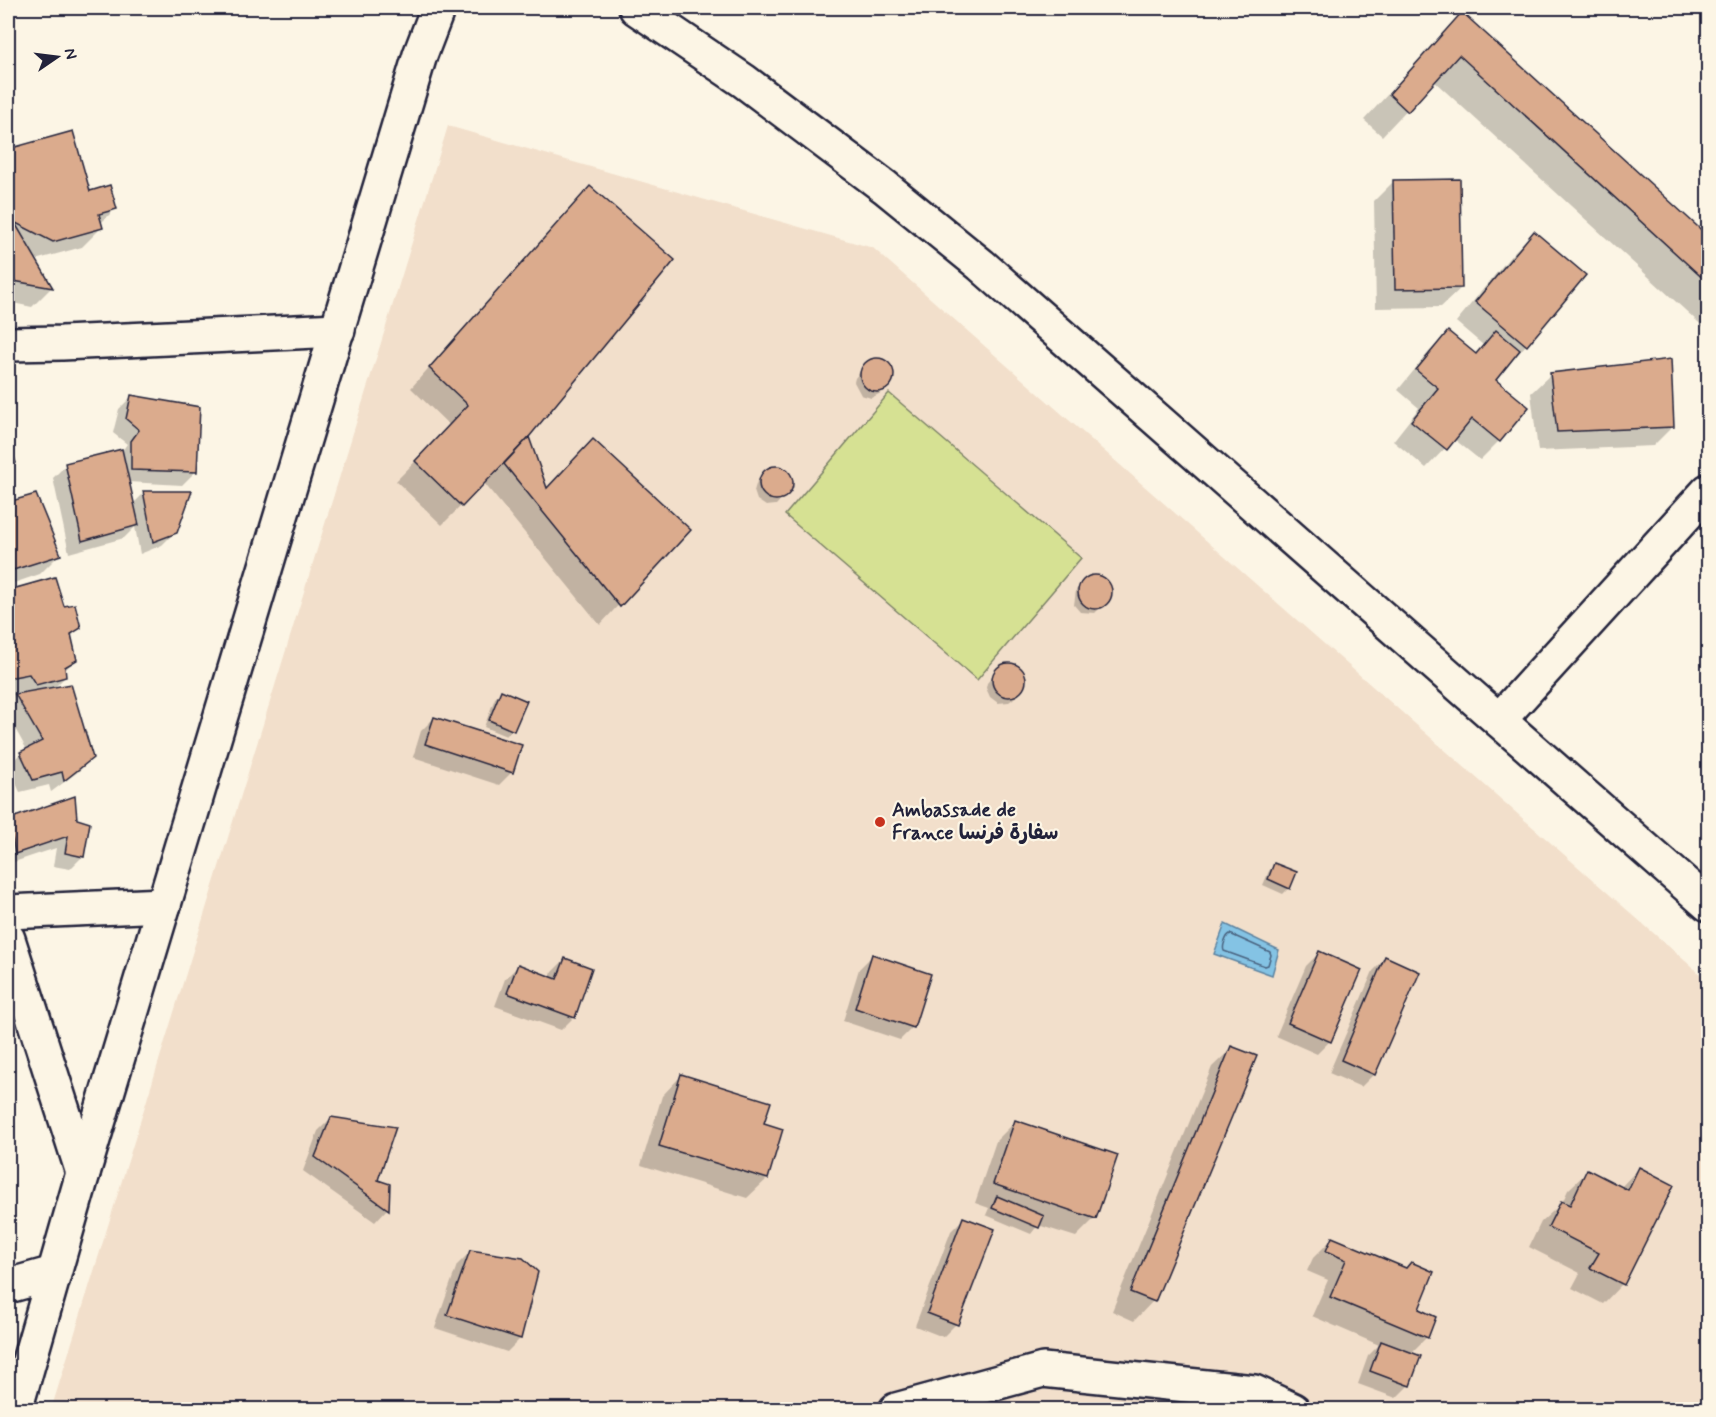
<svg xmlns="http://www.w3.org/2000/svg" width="1716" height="1417" viewBox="0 0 1716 1417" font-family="Mynerve,'Playpen Sans Arabic',sans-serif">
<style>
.built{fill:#f2dfcb}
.green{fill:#d6e193;stroke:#7c8267;stroke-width:1.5}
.water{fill:#84c3e4;stroke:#5d83a0;stroke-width:1.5}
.shadow{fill:#0003}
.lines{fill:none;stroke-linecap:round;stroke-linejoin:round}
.shore{stroke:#49627f;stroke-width:1.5}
.building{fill:#dbab8d;stroke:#22223b;stroke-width:1.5}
.minor-casing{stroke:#22223b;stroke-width:38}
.minor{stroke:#fcf5e5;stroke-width:33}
.poi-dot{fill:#c8321e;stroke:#fcf5e5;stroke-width:2}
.labels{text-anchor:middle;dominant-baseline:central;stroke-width:4.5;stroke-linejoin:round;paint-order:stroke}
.poi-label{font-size:20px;font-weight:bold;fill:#22223b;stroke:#fcf5e5;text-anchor:start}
</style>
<rect width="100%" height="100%" fill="#fcf5e5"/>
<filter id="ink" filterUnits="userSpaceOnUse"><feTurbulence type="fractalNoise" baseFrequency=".0167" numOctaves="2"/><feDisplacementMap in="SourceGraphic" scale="12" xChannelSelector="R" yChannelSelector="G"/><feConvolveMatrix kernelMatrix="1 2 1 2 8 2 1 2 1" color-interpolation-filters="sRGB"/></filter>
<g filter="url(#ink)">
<polygon class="built" points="448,126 873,248 1708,981 1708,1409 51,1410"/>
<polygon class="green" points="889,393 1081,558 977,680 785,515"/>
<polygon class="water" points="1225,924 1279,950 1272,975 1214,954"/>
<g class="shadow">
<polygon points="1462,14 1708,236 1708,331 1434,81 1382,136 1364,120"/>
<polygon points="72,133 89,193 115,209 100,224 101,228 82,247 35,260 51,288 32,307 8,302 8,151"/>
<polygon points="1394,181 1461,288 1441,307 1376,308 1374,201"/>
<polygon points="590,188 527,437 546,490 688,530 600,625 484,483 442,525 396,481 450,426 411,388 571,207"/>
<polygon points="1534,233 1584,276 1526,345 1494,380 1499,441 1480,460 1454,439 1426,468 1393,441 1419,408 1398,390 1429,352 1448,333 1474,354 1483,345 1456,322 1514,252"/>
<polygon points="878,359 887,363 892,377 887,387 881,393 871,398 861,395 854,382 855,378 868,362"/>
<polygon points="1551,374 1673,426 1653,446 1538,451 1531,393"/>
<polygon points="132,396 195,472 182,485 128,482 133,504 144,493 175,532 162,545 140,554 135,527 124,538 69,553 53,478 66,465 122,451 127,444 113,433 119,409"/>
<polygon points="8,442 15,463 8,470"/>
<polygon points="772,468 782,469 786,471 791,480 790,490 776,505 766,506 757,500 754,491 757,481"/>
<polygon points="35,496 60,554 40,574 8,585 8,503"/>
<polygon points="1096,577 1105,581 1111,589 1109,599 1095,613 1080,612 1074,605 1076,590 1086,579"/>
<polygon points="10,591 62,608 79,628 70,638 75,660 64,671 65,677 53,689 92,758 79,771 51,792 49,785 20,792 8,766 21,753 27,750 8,716 8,704 13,699 8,693 8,593"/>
<polygon points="1010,665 1020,669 1024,683 1020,692 1013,699 1009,702 998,703 990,697 986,688 987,683 1000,668"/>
<polygon points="502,692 512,730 506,736 484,727 495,698"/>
<polygon points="434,718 512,772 499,785 413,757 421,731"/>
<polygon points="9,820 75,820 83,856 70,869 53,866 56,848 8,864 8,822"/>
<polygon points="1275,865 1289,888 1283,894 1263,885 1269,871"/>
<polygon points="1319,953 1330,1041 1317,1054 1276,1036 1306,966"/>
<polygon points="872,956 913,1027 900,1040 843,1021 859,969"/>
<polygon points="1386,958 1374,1074 1361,1087 1329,1073 1373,971"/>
<polygon points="565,959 574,1017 561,1030 495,1006 505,979 518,966 550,978 552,972"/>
<polygon points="1232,1048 1153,1301 1134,1321 1112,1311 1212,1067"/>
<polygon points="681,1076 762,1124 767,1179 747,1198 641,1165 662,1096"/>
<polygon points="331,1118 376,1181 389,1185 387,1209 375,1222 303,1171 318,1131"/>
<polygon points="1015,1122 1095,1218 1076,1237 1038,1225 1031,1234 986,1215 989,1208 975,1203 996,1141"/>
<polygon points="1639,1168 1672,1185 1622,1284 1603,1304 1572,1288 1580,1273 1529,1247 1541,1222 1562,1203 1568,1190 1588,1171 1620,1188"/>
<polygon points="964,1218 956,1324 943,1337 915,1326 951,1231"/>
<polygon points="1332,1239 1417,1310 1435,1317 1426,1338 1410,1354 1409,1385 1396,1398 1358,1384 1368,1356 1379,1345 1312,1316 1328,1280 1307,1271 1313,1258"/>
<polygon points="470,1252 536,1273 520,1339 507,1352 435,1328 457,1265"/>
</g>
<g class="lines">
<path class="shore" d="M1230 934 1270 952 1271 955 1268 965 1265 966 1224 951C1222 947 1226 936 1230 934Z"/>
</g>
<g class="building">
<polygon points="1462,12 1708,236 1708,283 1459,55 1408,112 1389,94"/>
<polygon points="73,131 90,191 110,185 117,209 99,214 103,228 53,242 8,219 8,149"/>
<polygon points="1460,179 1462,288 1395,289 1393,180"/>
<polygon points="590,186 675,260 529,437 462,507 415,461 468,405 429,368"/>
<polygon points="8,211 53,288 8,280"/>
<polygon points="1534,231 1586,275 1527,346 1475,302"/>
<polygon points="1496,330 1520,350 1496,380 1529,407 1500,442 1472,419 1447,450 1411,421 1438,388 1416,370 1448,331 1476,354"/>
<circle cx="877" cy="375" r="17"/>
<polygon points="1671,359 1674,427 1557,432 1550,373"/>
<polygon points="131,395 200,407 197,472 131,470 131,441 139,430 126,419"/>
<polygon points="529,437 547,488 593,439 691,530 620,607 504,464"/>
<polygon points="8,438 16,463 8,466"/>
<polygon points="122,449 139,525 82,541 65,463"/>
<circle cx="776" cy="483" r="17"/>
<polygon points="143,491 192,491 177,533 153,542"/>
<polygon points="36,494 61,555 10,571 13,581 8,582 8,502"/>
<circle cx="1095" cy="592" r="17"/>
<polygon points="55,577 64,606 75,604 81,628 71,634 77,660 65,667 66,677 36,685 29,674 8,678 8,592 9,590"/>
<circle cx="1009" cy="680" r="17"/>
<polygon points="71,684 93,758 64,781 62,772 33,780 20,752 42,741 15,694"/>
<polygon points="501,690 527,701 514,731 489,720"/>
<polygon points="434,717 522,745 513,773 425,744"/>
<polygon points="75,796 77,819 90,823 84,857 65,853 68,836 15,854 9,819"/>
<polygon points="1274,863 1297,872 1290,889 1268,879"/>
<polygon points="1319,951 1362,970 1331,1042 1288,1023"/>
<polygon points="872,954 931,974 914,1028 855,1008"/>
<polygon points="1385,956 1420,972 1375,1075 1341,1060"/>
<polygon points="565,958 592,968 575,1018 507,993 518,964 557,979"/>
<polygon points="1231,1046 1257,1056 1155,1302 1130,1292"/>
<polygon points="681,1074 771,1102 764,1123 783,1129 768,1179 659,1146"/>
<polygon points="331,1117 396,1127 378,1180 390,1184 389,1210 315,1157"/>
<polygon points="1015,1120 1118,1155 1096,1219 993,1184"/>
<polygon points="1639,1167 1674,1185 1624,1285 1590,1268 1599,1253 1548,1227 1561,1201 1570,1205 1587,1169 1628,1190"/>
<polygon points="997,1196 1044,1216 1039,1228 992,1208"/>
<polygon points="963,1217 995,1229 958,1325 927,1313"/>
<polygon points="1332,1237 1406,1268 1411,1262 1434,1272 1419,1309 1436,1317 1428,1338 1330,1297 1346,1260 1326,1251"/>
<polygon points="470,1250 523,1258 538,1272 521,1339 447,1315"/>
<polygon points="1381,1341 1421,1356 1410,1386 1370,1371"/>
</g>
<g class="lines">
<g class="minor-casing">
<g id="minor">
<polyline points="636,8 744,81 885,187 981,265 1708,904"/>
<polyline points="8,344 62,343 338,330"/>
<polyline points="1499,720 1708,491"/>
<polyline points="8,912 164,905"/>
<polyline points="8,939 83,1173"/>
<polyline points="8,1286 54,1273"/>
<polyline points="15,1410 83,1173 420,55 438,8"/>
<polyline points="896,1410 1043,1370 1254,1392 1293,1410"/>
</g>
</g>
<use href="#minor" class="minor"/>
</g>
</g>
<circle class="poi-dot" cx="880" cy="822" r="6"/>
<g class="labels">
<g class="poi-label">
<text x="892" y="810">Ambassade de<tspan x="892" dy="23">France سفارة فرنسا</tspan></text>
</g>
</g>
<rect width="1716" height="1417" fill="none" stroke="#fcf5e5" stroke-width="30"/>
<rect x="15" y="15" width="1686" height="1387" fill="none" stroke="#22223b" stroke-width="2" filter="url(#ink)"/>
<g transform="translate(57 57) rotate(76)" stroke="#fcf5e5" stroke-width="4.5" paint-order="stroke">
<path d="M0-4.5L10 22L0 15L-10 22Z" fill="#22223b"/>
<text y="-9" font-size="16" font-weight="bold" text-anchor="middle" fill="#22223b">N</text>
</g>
</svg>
